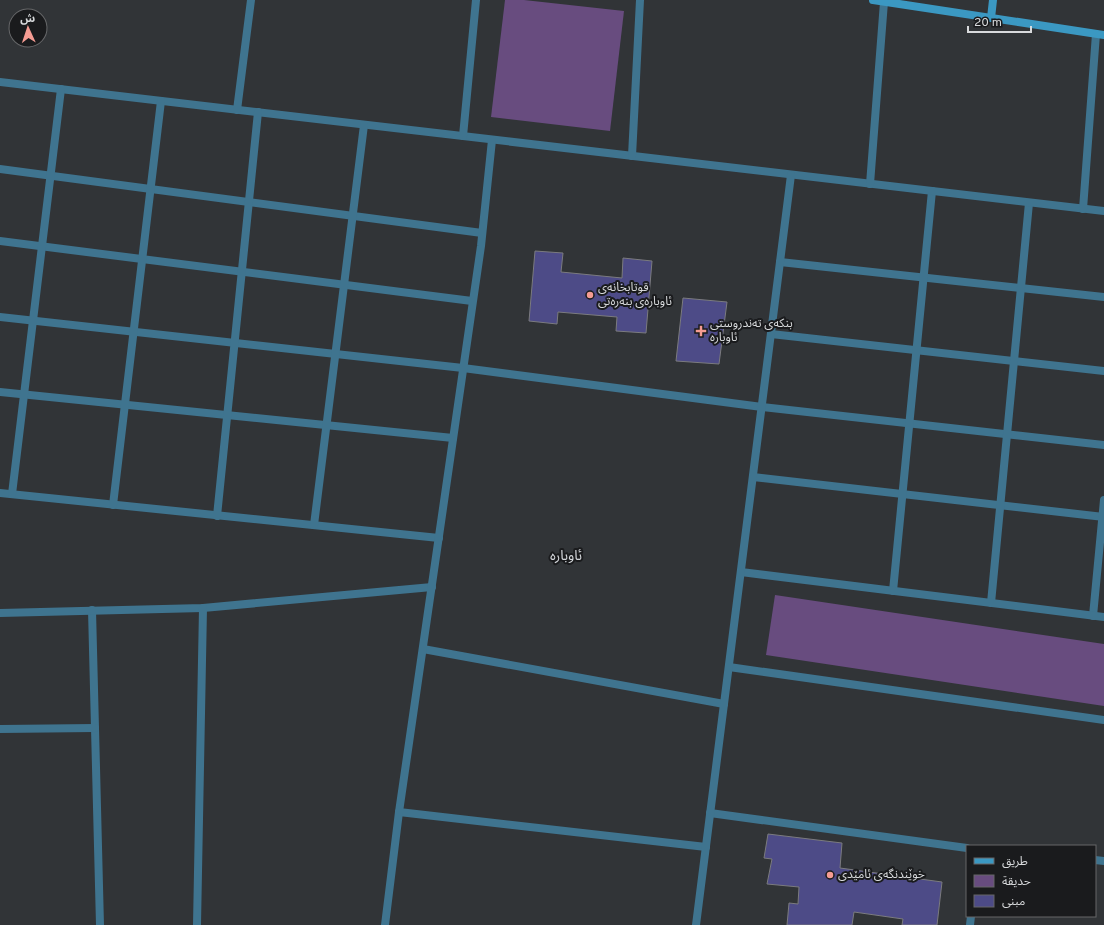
<svg xmlns="http://www.w3.org/2000/svg" width="1104" height="925" viewBox="0 0 1104 925" font-family="Overpass,'Noto Sans Arabic',sans-serif">
<style>
.green{fill:#684c7f}
.building{fill:#4d4b87;stroke:#7b7b7f}
.lines{fill:none;stroke-linecap:round;stroke-linejoin:round}
.lane{stroke:#3f748f;stroke-width:8}
.street{stroke:#3f748f;stroke-width:8}
.secondary{stroke:#3b98c2;stroke-width:8}
.poi-dot{fill:#f59c93;stroke:#1a1b1d;stroke-width:1.5}
.labels{text-anchor:middle;dominant-baseline:central;stroke-width:4;stroke-linejoin:round;paint-order:stroke}
.poi-label{font-size:12px;fill:#d8dadc;stroke:#1a1b1d;text-anchor:start}
.quarter-label{font-size:14px;fill:#d4d7db;stroke:#1a1b1d}
</style>
<rect width="100%" height="100%" fill="#313437"/>
<g class="green">
<polygon points="505,0 524,0 624,11 610,131 491,117"/>
<polygon points="775,595 1104,644 1104,706 766,655"/>
</g>
<g class="building">
<polygon points="535,251 563,253 561,272 622,278 623,258 652,261 646,333 616,331 617,317 558,312 557,324 529,321"/>
<polygon points="683,298 727,302 719,364 676,361"/>
<polygon points="768,834 842,843 840,868 942,882 937,925 902,925 903,919 854,912 852,925 787,925 789,903 798,904 799,887 767,884 772,859 764,858"/>
</g>
<g class="lines">
<g class="lane">
<polyline points="780,262 1104,297"/>
<polyline points="771,334 1104,371"/>
<polyline points="762,407 1104,445"/>
<polyline points="753,477 1104,517"/>
<polyline points="893,591 932,191"/>
<polyline points="991,603 1029,203"/>
<polyline points="1093,616 1104,500"/>
</g>
<g class="street">
<polyline points="0,82 1104,211"/>
<polyline points="237,110 251,0"/>
<polyline points="463,136 476,0"/>
<polyline points="632,156 640,0"/>
<polyline points="0,169 482,233"/>
<polyline points="870,184 884,2"/>
<polyline points="1083,209 1096,34"/>
<polyline points="0,241 472,301"/>
<polyline points="0,317 463,368 762,407"/>
<polyline points="0,392 453,438"/>
<polyline points="0,493 439,538"/>
<polyline points="12,494 61,89"/>
<polyline points="113,505 161,101"/>
<polyline points="217,516 258,112"/>
<polyline points="314,525 364,125"/>
<polyline points="741,572 1104,617"/>
<polyline points="92,610 100,925"/>
<polyline points="0,613 203,608 432,587"/>
<polyline points="423,649 724,704"/>
<polyline points="729,667 1104,720"/>
<polyline points="0,729 95,728"/>
<polyline points="399,812 706,847"/>
<polyline points="710,813 967,848"/>
<polyline points="1095,860 1104,861"/>
<polyline points="197,925 203,608"/>
<polyline points="385,925 399,812 481,246 492,140"/>
<polyline points="696,925 791,175"/>
<polyline points="970,925 971,916"/>
</g>
<g class="secondary">
<polyline points="873,0 1104,35"/>
<polyline points="991,18 993,0"/>
</g>
</g>
<g class="poi-dot">
<circle cx="590" cy="295" r="4"/>
<path d="M699 325h4v4h4v4h-4v4h-4v-4h-4v-4h4z"/>
<circle cx="830" cy="875" r="4"/>
</g>
<g class="labels">
<g class="poi-label">
<text x="598" y="288">قوتابخانەی<tspan x="598" dy="14">ئاوبارەی بنەرەتی</tspan></text>
<text x="710" y="324">بنکەی تەندروستی<tspan x="710" dy="14">ئاوبارە</tspan></text>
<text x="838" y="875">خوێندنگەی ئامێدی</text>
</g>
<g class="quarter-label">
<text x="566" y="556">ئاوبارە</text>
</g>
</g>
<rect x="966" y="845" width="130" height="72" fill="#1a1b1d" stroke="#666769"/>
<rect x="974" y="858" width="20" height="6" fill="#3b98c2" stroke="#666769"/>
<text x="1002" y="865" font-size="12" fill="#d8dadc">طريق</text>
<rect x="974" y="875" width="20" height="12" fill="#684c7f" stroke="#666769"/>
<text x="1002" y="885" font-size="12" fill="#d8dadc">حديقة</text>
<rect x="974" y="895" width="20" height="12" fill="#4d4b87" stroke="#666769"/>
<text x="1002" y="905" font-size="12" fill="#d8dadc">مبنى</text>
<g transform="translate(28 28) rotate(357)"><circle r="19" fill="#1a1b1d" stroke="#666769"/>
<path d="M0-3L7 15L0 10L-7 15Z" fill="#f59c93"/>
<text y="-6" font-size="11" font-weight="bold" text-anchor="middle" fill="#d8dadc">ش</text>
</g>
<path d="M968 26v6h63v-6" fill="none" stroke="#d8dadc" stroke-width="2"/>
<text x="974" y="26" font-size="12" fill="#d8dadc" stroke="#1a1b1d" stroke-width="3" paint-order="stroke">20 m</text>
</svg>
